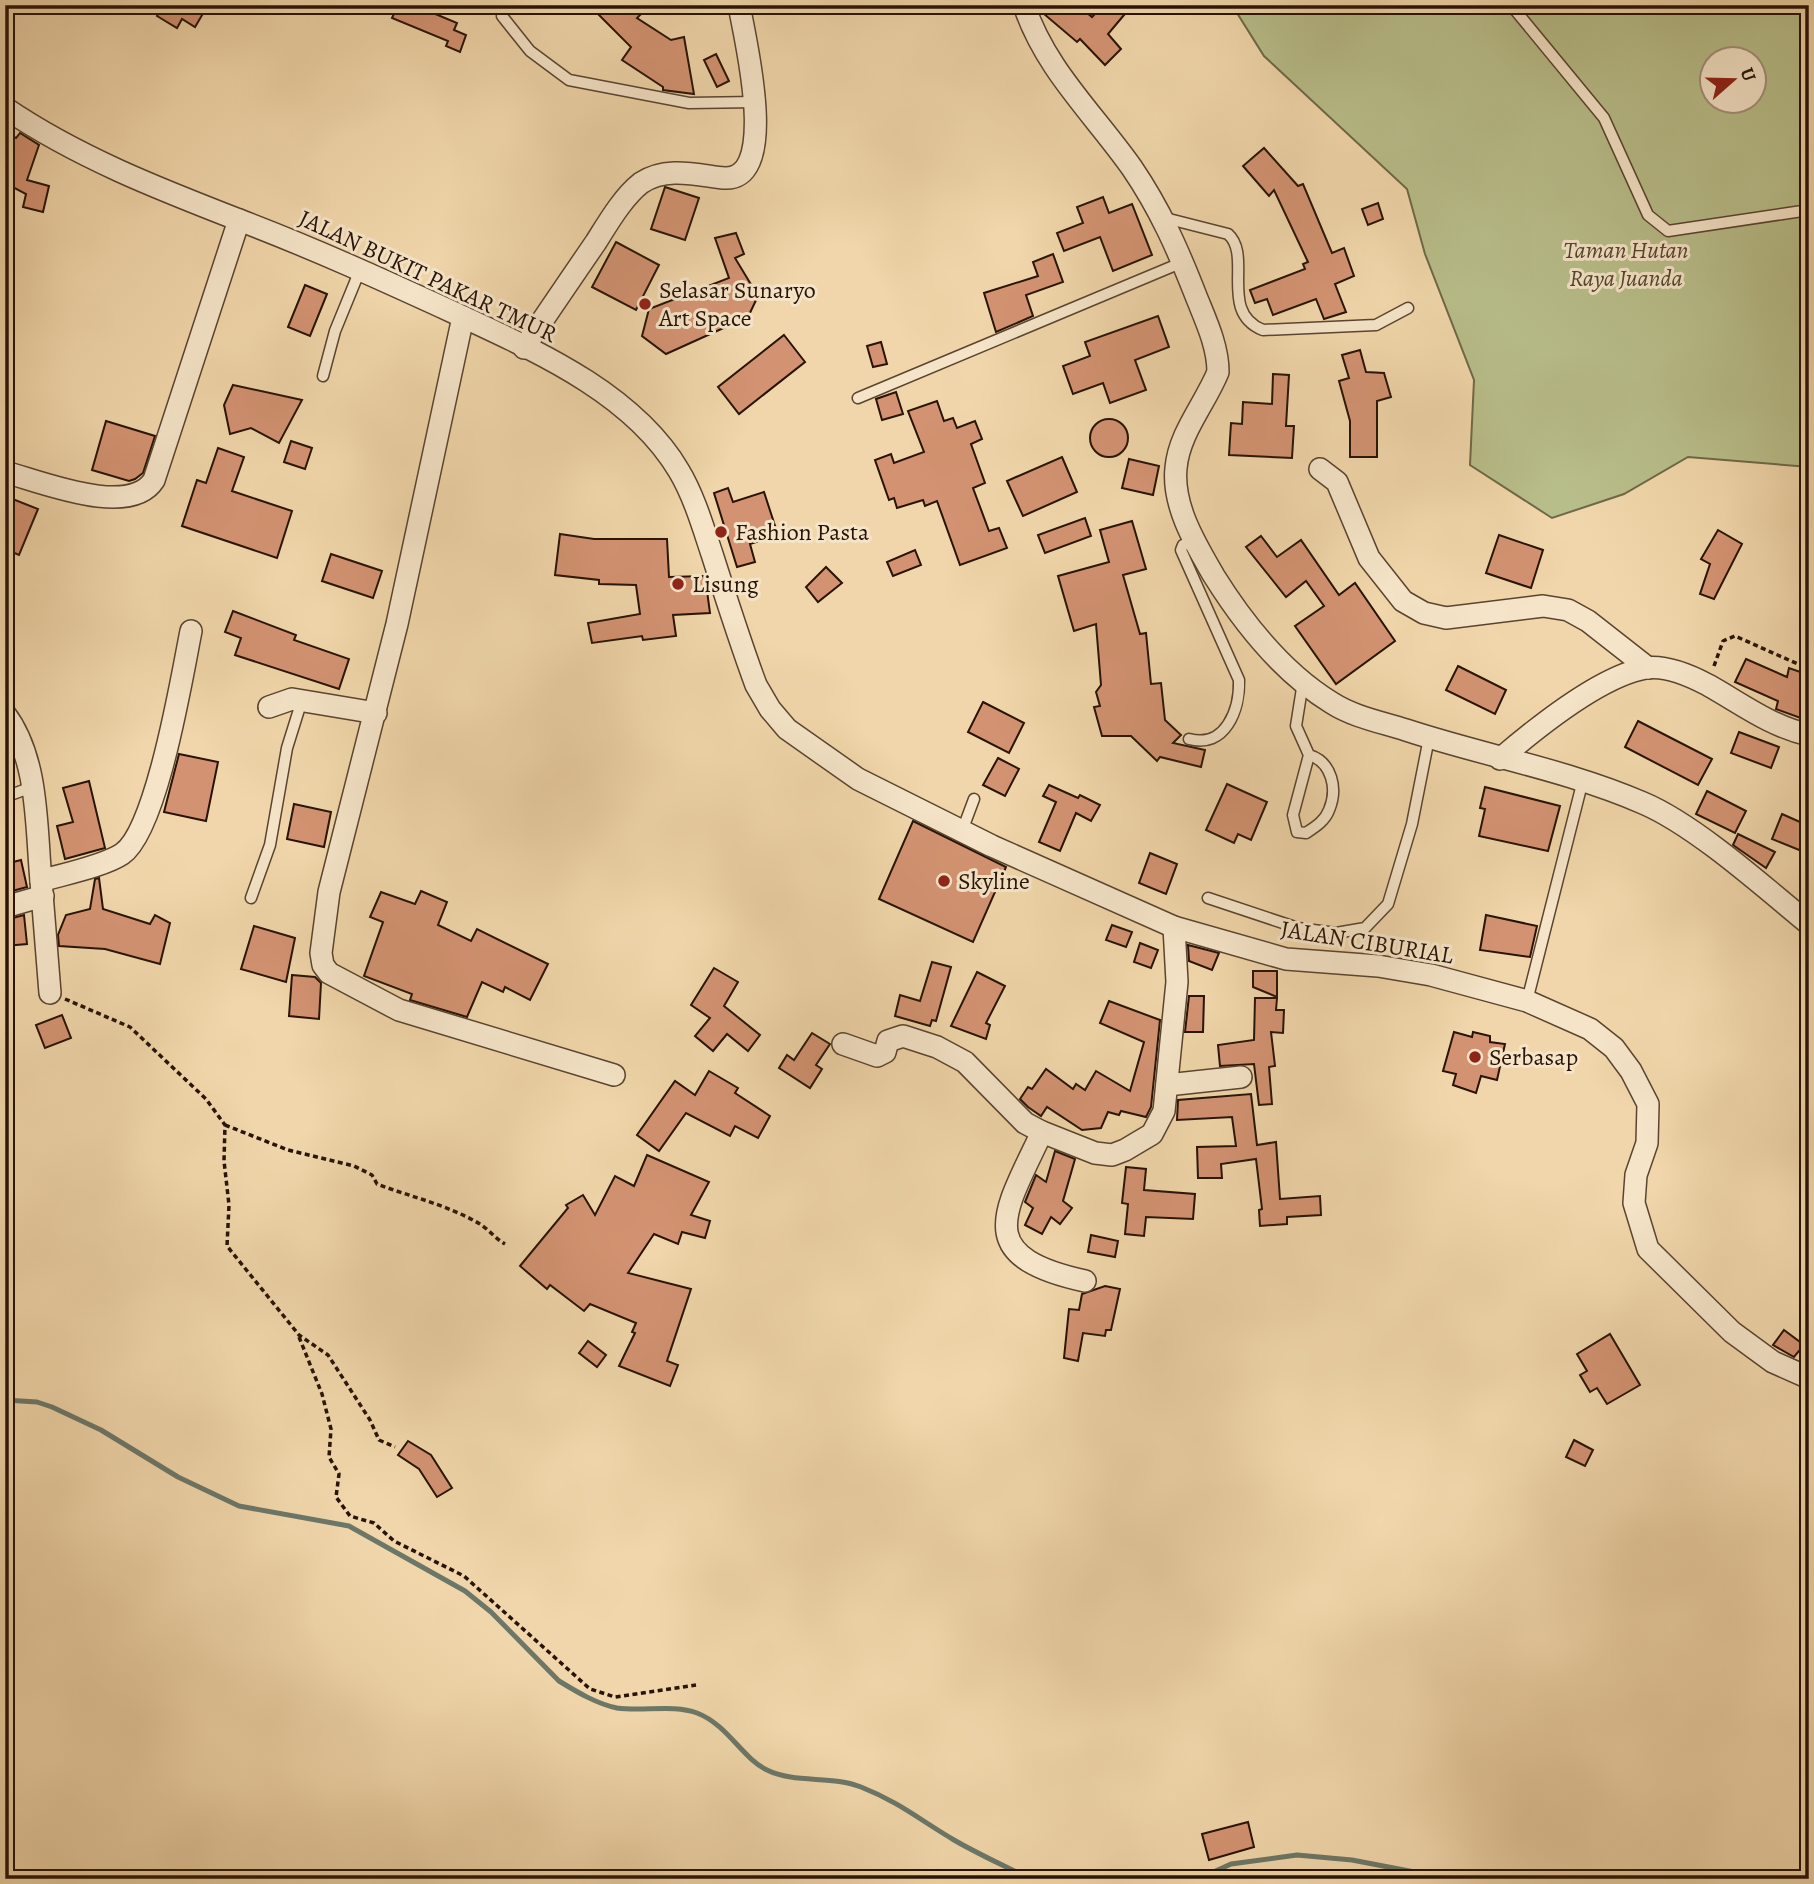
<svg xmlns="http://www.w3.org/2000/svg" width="1814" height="1884" viewBox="0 0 1814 1884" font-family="Alegreya,serif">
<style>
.green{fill:#b8be8a;stroke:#706848;stroke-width:2;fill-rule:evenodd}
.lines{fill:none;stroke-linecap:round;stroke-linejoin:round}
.stream{stroke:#6c7768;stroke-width:5}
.building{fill:#d39372;stroke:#281306;stroke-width:2}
.service-casing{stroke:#5a442f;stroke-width:13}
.minor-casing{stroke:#5a442f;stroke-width:24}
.path{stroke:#281306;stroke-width:3.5;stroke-dasharray:5 3.5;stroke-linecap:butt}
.service{stroke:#f5e4c8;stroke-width:10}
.minor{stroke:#f5e4c8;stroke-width:21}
.poi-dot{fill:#8f2418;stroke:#f5e4c8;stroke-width:2.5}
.labels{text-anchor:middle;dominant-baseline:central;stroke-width:6;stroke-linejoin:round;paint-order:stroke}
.park-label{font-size:24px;font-style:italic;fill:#53462e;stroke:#f5e4c8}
.street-label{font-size:24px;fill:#281306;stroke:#f5e4c8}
.poi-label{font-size:24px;fill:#281306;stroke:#f5e4c8;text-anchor:start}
</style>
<rect width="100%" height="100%" fill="#f0d6aa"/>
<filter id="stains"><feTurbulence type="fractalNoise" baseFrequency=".00286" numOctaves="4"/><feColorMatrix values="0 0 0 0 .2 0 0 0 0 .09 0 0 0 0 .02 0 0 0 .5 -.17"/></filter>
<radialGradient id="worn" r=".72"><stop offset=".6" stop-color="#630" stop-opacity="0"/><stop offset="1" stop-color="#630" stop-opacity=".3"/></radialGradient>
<path class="green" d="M1232 5H1809V467L1688 457 1624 494 1552 518 1470 465 1474 380 1425 254 1407 189 1264 56ZM1713 60H1755V102H1713Z"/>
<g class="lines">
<g class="stream">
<path d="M5 1400 37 1402 52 1407 101 1430 178 1477 239 1506 349 1526 465 1591 491 1612 559 1681C577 1692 597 1704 617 1708 642 1712 673 1704 697 1713 728 1725 742 1758 767 1770 795 1784 832 1775 861 1787 899 1802 920 1820 954 1840 978 1854 1005 1866 1030 1879"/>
<polyline points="1198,1879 1231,1864 1297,1855 1352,1860 1430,1875 1530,1876 1535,1879"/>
</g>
</g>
<g class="building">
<polygon points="159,5 208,5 195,27 182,19 177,28 157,16 162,7"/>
<polygon points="398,5 414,5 457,23 454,30 466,35 460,52 446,46 448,41 392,18"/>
<polygon points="589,5 650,5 637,18 671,40 684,37 694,94 663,90 663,87 622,60 631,47"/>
<polygon points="1052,5 1078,5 1092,17 1103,5 1112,5 1124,15 1108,34 1121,49 1105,65 1080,39 1077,42 1044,14"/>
<polygon points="716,54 729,81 717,87 704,60"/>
<polygon points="5,132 16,138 20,133 39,145 27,180 49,186 43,212 23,207 26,194 5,183"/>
<polygon points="1264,148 1298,186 1303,184 1332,253 1344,248 1354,276 1335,284 1346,312 1324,319 1316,299 1273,315 1267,299 1255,303 1250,290 1305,269 1303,264 1308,262 1274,190 1269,196 1243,166"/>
<polygon points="665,187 699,198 685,240 651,229"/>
<polygon points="1103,197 1109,213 1132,204 1152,255 1113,271 1100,237 1064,251 1057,233 1083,223 1077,207"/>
<polygon points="1378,203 1383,219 1368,225 1362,209"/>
<polygon points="736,233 744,254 735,258 758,296 748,317 666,354 642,336 649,309 729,278 715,238"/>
<polygon points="616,242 659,265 636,310 592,287"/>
<polygon points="1053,254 1063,282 1026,295 1033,316 996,332 984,293 1038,276 1033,262"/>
<polygon points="305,285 327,294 310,336 288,327"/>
<polygon points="1158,316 1169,347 1135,360 1146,390 1110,403 1103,383 1073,394 1063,366 1090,356 1085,342"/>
<polygon points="784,335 805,362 739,414 718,387"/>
<polygon points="881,342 887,364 873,367 867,346"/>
<polygon points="1360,350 1366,372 1384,373 1391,397 1377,401 1377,457 1350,457 1350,421 1339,381 1349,378 1342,355"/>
<polygon points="1273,374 1289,375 1286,426 1294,426 1292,458 1229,455 1231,423 1242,424 1243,402 1272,404"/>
<polygon points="233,385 302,400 279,443 251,428 230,434 224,405"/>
<polygon points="896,392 903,414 882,420 876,399"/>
<polygon points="937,401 944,421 953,418 957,428 975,421 982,439 971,444 985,483 973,488 989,531 999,528 1007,548 960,565 937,501 925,506 923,500 897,508 894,498 889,500 875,460 891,454 894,463 924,452 908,411"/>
<circle cx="1109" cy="438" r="19"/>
<polygon points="106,421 155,436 143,473 135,479 129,481 92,470"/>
<polygon points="291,441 312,448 305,469 284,462"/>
<polygon points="218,448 244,457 232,491 292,511 277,558 182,526 197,480 206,483"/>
<polygon points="1062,457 1077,492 1023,516 1007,481"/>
<polygon points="1129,459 1159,466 1153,495 1122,488"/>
<polygon points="728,488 733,502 764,492 778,535 750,544 755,562 737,567 714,493"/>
<polygon points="5,496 38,509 19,555 5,549"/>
<polygon points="1085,518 1091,536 1045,553 1038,535"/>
<polygon points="1132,521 1146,569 1123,575 1140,634 1146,633 1151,684 1161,683 1165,720 1181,735 1173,743 1205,750 1201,767 1160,757 1157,761 1131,736 1102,736 1094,707 1100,706 1096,692 1101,685 1096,624 1074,631 1058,576 1109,562 1100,530"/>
<polygon points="1718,530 1742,544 1714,599 1700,594 1710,564 1701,559"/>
<polygon points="560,534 594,539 667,539 669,577 705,576 710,613 673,615 676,636 643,640 642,636 592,643 588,623 640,614 636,585 599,584 599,580 555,575"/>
<polygon points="1499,535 1543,550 1531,588 1486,573"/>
<polygon points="1261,536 1277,557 1301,540 1339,595 1355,583 1395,641 1336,684 1295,626 1324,606 1306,581 1286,597 1246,547"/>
<polygon points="915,550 921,565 893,576 887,562"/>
<polygon points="331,554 382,571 373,598 322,581"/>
<polygon points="826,567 842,583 818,602 806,587"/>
<polygon points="233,611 296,635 294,640 349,659 339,689 235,655 241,638 225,632"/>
<polygon points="1746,659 1787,677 1789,668 1809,675 1809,721 1776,709 1778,701 1735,682"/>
<polygon points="1458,666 1506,690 1495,714 1446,690"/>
<polygon points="983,702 1024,723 1009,753 968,732"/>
<polygon points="1638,721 1712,759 1698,785 1625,747"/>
<polygon points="1739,732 1779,747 1771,768 1731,753"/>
<polygon points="179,754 218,762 206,821 164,812"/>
<polygon points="998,758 1019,769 1005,796 983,785"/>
<polygon points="89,781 105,848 65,859 57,826 73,822 63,788"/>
<polygon points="1227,784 1267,802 1251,840 1238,834 1234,843 1206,830"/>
<polygon points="1049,785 1078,798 1080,795 1100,805 1091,821 1076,813 1060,851 1039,842 1056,802 1043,796"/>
<polygon points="1485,787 1560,806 1548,851 1479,836 1485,809 1480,808"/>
<polygon points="1707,791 1746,811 1735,833 1696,814"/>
<polygon points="294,804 331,812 324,847 287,839"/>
<polygon points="1782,814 1809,826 1809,854 1772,839"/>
<polygon points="913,821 1006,867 973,942 879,899"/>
<polygon points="1738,834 1775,852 1766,868 1733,845"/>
<polygon points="1150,853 1177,864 1166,894 1139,883"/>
<polygon points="21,860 27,887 5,893 5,864"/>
<polygon points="99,878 103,909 150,924 155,915 170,923 160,964 105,949 59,946 58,935 66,915 90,909 95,879"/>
<polygon points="421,891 447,902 438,925 471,941 477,929 548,964 530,1000 505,987 503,992 482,982 467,1017 410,1000 412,994 364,976 383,922 370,917 381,892 415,904"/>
<polygon points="24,915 27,944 5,946 5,920"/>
<polygon points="1486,915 1537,926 1530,957 1480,950"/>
<polygon points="1112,925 1132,932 1126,947 1106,940"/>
<polygon points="254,926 295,938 286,982 241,969"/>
<polygon points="1140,943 1158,950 1151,968 1134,962"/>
<polygon points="1188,945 1219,953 1212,970 1189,961"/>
<polygon points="932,962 951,967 936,1021 932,1020 930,1026 895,1016 900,995 920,1001"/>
<polygon points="714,968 738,982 724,1006 760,1035 748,1051 727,1034 713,1051 695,1036 710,1018 691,1005"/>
<polygon points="1253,971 1277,971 1277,997 1253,987"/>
<polygon points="977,972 1005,986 986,1023 990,1025 986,1039 951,1026"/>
<polygon points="292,975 315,977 321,983 319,1019 289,1016"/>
<polygon points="1189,996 1204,996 1203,1032 1185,1032"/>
<polygon points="1255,998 1277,998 1276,1010 1284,1010 1283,1033 1271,1032 1275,1066 1269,1067 1272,1104 1259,1105 1254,1064 1220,1066 1218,1045 1254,1040"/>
<polygon points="1109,1001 1160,1020 1151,1107 1146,1117 1121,1111 1119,1115 1108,1112 1101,1128 1082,1130 1047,1107 1041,1116 1028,1107 1020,1099 1028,1087 1032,1089 1046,1069 1073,1089 1076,1084 1085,1090 1096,1071 1130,1091 1144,1042 1100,1023"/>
<polygon points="62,1015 71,1038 45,1048 36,1025"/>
<polygon points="1454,1032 1472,1037 1473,1032 1490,1036 1490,1042 1505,1044 1497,1080 1481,1076 1476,1093 1453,1085 1456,1074 1443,1071"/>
<polygon points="812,1033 830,1044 816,1065 822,1069 810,1088 779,1068 787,1055 794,1060"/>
<polygon points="709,1071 738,1088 735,1093 770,1116 758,1138 735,1126 730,1136 686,1113 659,1151 637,1135 675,1081 695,1095"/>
<polygon points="1251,1094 1257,1145 1276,1142 1280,1199 1320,1196 1321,1215 1287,1217 1287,1224 1260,1226 1259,1210 1262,1209 1256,1159 1221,1164 1222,1178 1198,1178 1197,1147 1236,1146 1232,1117 1177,1120 1178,1100"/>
<polygon points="1055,1151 1075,1159 1063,1201 1072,1208 1060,1224 1051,1217 1042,1234 1025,1225 1033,1208 1025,1202 1036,1175 1046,1182"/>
<polygon points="647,1155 709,1182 691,1215 710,1221 705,1238 682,1232 678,1244 654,1234 628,1273 691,1289 667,1361 678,1365 670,1386 619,1366 635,1333 632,1332 636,1323 590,1304 584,1311 550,1285 547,1289 520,1266 568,1208 566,1205 583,1195 595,1215 615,1176 634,1186"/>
<polygon points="1126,1167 1146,1169 1144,1190 1195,1194 1193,1219 1146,1217 1144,1236 1125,1234 1128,1204 1122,1203"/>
<polygon points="1091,1235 1118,1241 1115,1257 1088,1252"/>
<polygon points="1105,1286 1120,1289 1111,1330 1106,1330 1105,1336 1083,1333 1078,1361 1064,1358 1069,1309 1079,1310 1082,1294"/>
<polygon points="1784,1330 1804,1345 1794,1357 1773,1345"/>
<polygon points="1610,1334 1640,1385 1607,1404 1597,1388 1590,1392 1580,1375 1587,1371 1577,1354"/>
<polygon points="588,1341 606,1355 597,1367 579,1353"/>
<polygon points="1574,1440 1593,1450 1585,1466 1566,1457"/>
<polygon points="408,1441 431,1455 452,1488 437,1497 419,1469 398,1455"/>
<polygon points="1248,1822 1254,1847 1209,1860 1202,1834"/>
</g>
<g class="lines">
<g class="service-casing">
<g id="service">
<polyline points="1511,5 1604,118 1648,215 1668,231 1809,210"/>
<polyline points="502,16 530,51 569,80 689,103 756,102"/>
<path d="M1165 218 1228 234C1253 256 1218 312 1263 330L1376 325 1408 308"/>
<polyline points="323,376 335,331 360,270"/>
<polyline points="858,398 1183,262"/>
<path d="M1303 682 1296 726 1309 755 1293 815 1297 832 1306 833C1315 827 1325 821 1329 810 1338 789 1332 762 1309 755"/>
<path d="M1189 739C1225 749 1240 710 1239 680L1181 550 1183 545 1194 540"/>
<polyline points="5,797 32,787"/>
<polyline points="962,831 974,799"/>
<polyline points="251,898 270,845 287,748 302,700"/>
<polyline points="1208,898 1298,928 1336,933 1365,928 1388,904 1412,824 1429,738"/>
<polyline points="1527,1001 1583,780"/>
</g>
</g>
<g class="minor-casing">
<g id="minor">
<path d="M1024 5C1045 69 1094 114 1132 168 1160 209 1178 250 1196 296 1206 321 1218 346 1218 372 1205 404 1179 433 1176 468 1172 506 1196 545 1214 576 1244 624 1283 673 1332 703 1354 717 1381 722 1406 730 1485 756 1567 770 1643 803 1695 825 1764 887 1809 924"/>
<path d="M5 108C77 157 159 189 239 220 313 248 385 281 457 314 536 351 633 393 679 471 694 496 703 527 712 554 726 598 740 642 756 685L770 709 787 729 858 779 992 846 1174 927 1286 959 1378 966 1431 975 1527 1001 1590 1029 1614 1048 1631 1071 1648 1104 1647 1143 1636 1175 1634 1203 1648 1249 1732 1332 1773 1362 1809 1378"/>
<polyline points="463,317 397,624 329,892 321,953 323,965 329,973 399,1010 614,1075"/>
<path d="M524 348C548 312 572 277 596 242 608 223 623 197 641 183 666 166 697 175 724 178 781 182 744 35 739 5"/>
<polyline points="1320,469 1337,482 1369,558 1403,601 1424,613 1446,618 1543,606 1568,610 1588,621 1648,668"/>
<path d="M5 472C42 482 130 518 154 480L239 220"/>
<polyline points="269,707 292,699 376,713"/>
<path d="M5 714C39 759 36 827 41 881 64 874 104 866 122 854 157 830 182 676 191 631"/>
<path d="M1500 759C1535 729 1600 676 1646 668 1666 665 1691 676 1708 685 1742 704 1770 726 1809 735"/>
<polyline points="41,881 50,993"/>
<polyline points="5,907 43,896"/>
<polyline points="843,1044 877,1056 885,1052 888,1041 903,1036 937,1047 965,1062 1025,1123 1042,1132 1095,1153 1112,1155 1125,1150 1152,1134 1164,1111 1177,982 1174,927"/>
<polyline points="1167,1085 1241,1077"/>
<path d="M1042 1132C1004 1213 971 1256 1085 1281"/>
</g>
</g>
<g class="path">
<polyline points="1714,666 1723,641 1735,636 1809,669"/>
<polyline points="65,999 130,1027 206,1099 225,1125 224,1161 229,1205 227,1246 299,1335 328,1355 370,1420 379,1440 395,1447"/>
<path d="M225 1125 288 1150 354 1166 372 1175 377 1184C411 1197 448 1205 480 1224 488 1229 496 1239 505 1244"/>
<polyline points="299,1337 322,1394 331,1429 329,1457 339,1474 336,1497 350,1516 374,1523 394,1541 464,1576 590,1689 615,1697 696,1685"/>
</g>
<use href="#service" class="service"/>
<use href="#minor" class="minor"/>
</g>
<g class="poi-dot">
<circle cx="645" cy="304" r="7"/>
<circle cx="721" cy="532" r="7"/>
<circle cx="678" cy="584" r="7"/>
<circle cx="944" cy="881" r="7"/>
<circle cx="1475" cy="1057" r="7"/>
</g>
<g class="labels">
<g class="park-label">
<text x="1626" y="250">Taman Hutan<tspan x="1626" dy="28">Raya Juanda</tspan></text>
</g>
<g class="street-label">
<text transform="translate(428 276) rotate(25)">JALAN BUKIT PAKAR TMUR</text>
<text transform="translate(1367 942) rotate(9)">JALAN CIBURIAL</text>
</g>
<g class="poi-label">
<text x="659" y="290">Selasar Sunaryo<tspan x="659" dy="28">Art Space</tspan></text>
<text x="735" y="532">Fashion Pasta</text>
<text x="692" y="584">Lisung</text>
<text x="958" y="881">Skyline</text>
<text x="1489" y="1057">Serbasap</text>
</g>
</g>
<rect width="1814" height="1884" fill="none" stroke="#f0d6aa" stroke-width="28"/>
<rect x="7" y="7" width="1800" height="1870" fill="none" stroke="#281306" stroke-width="3.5"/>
<rect x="14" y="14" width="1786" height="1856" fill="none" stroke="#281306" stroke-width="2"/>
<g transform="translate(1733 80) rotate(70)"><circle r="33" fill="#f5e4c8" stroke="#a3907a" stroke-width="2"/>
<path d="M0-5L12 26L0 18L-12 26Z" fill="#8f2418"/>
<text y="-10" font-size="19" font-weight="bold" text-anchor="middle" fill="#281306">U</text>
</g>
<rect width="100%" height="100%" filter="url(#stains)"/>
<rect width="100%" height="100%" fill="url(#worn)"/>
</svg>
